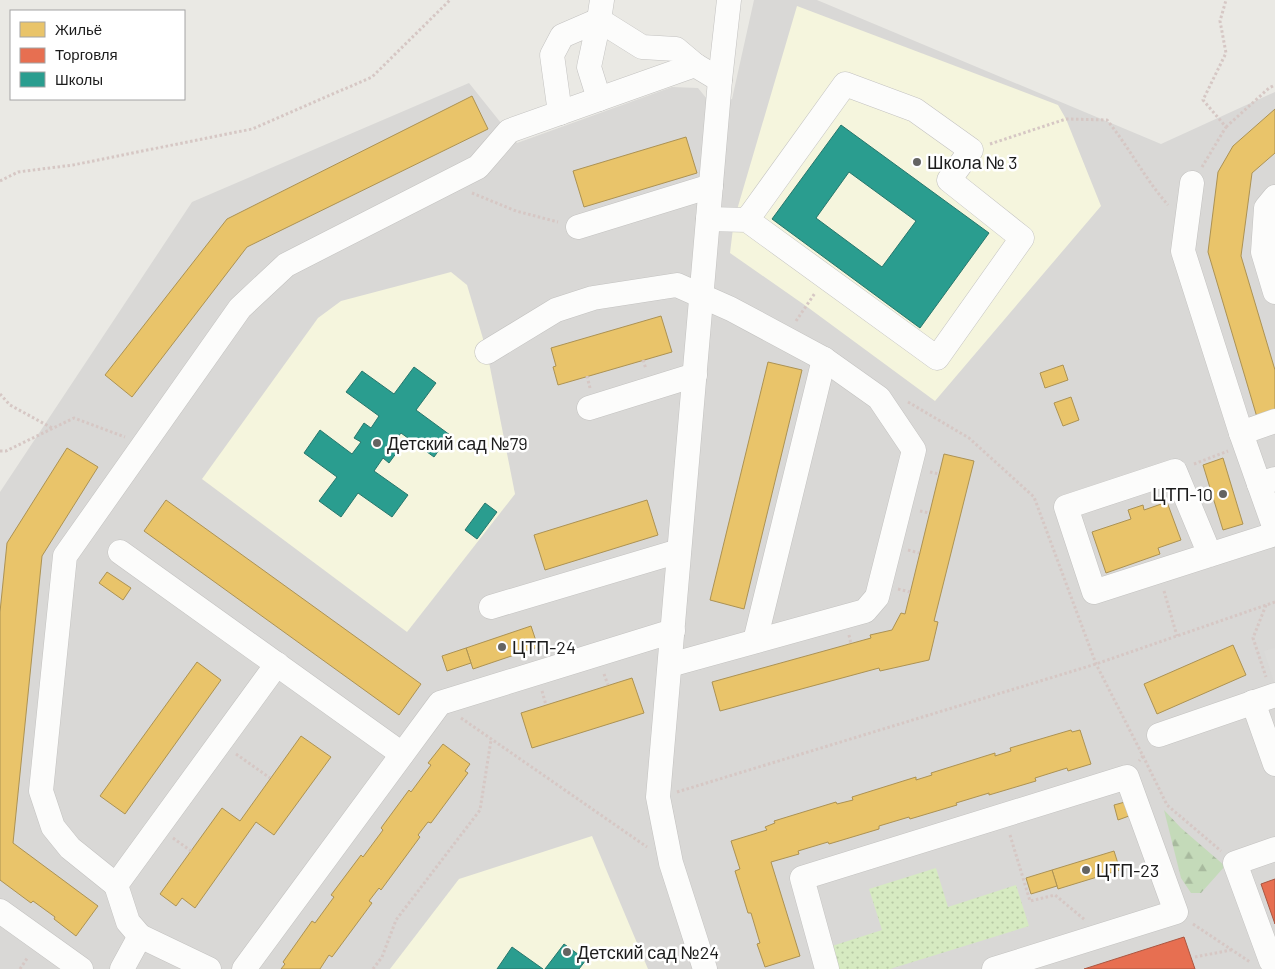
<svg xmlns="http://www.w3.org/2000/svg" width="1275" height="969" viewBox="0 0 1275 969" font-family="Barlow,sans-serif">
<style>
.residential{fill:#d9d8d6}
.education{fill:#f5f5dd}
.grass{fill:url(#grass-dots)}
.forest{fill:url(#forest-firs)}
.parking{fill:#dbdad8}
.homes{fill:#e9c46a;stroke:#ac9253}
.shops{fill:#e76f51;stroke:#aa5641}
.schools{fill:#2a9d8f;stroke:#26766c;fill-rule:evenodd}
.lines{fill:none;stroke-linecap:round;stroke-linejoin:round}
.minor-casing{stroke:#c3c2c0;stroke-width:25}
.path{stroke:#d6c7c4;stroke-width:3;stroke-dasharray:2.5 2.5;stroke-linecap:butt}
.minor{stroke:#fcfcfb;stroke-width:24}
.poi-dot{fill:#646462;stroke:#fff;stroke-width:2}
.labels{text-anchor:middle;dominant-baseline:central;stroke-width:5;stroke-linejoin:round;paint-order:stroke}
.poi-label{font-size:18px;fill:#1c1c1c;stroke:#fff;text-anchor:start}
</style>
<defs>
<pattern id="grass-dots" width="8" height="8" patternUnits="userSpaceOnUse" patternTransform="scale(1.25)"><rect width="8" height="8" fill="#d6eac1"/><path d="M2 2h.1M6 6h.1" fill="none" stroke="#b7c8a5" stroke-width="1.8" stroke-linecap="round"/></pattern>
<pattern id="forest-firs" width="22" height="20" patternUnits="userSpaceOnUse" patternTransform="scale(1.25)"><rect width="22" height="20" fill="#c4dab9"/><path d="M5 1l3.5 6h-7zM16 11l3.5 6h-7z" fill="#a8ba9e"/></pattern>
</defs>
<rect width="100%" height="100%" fill="#eae9e4"/>
<polygon class="residential" points="754,0 817,0 1161,144 1275,92 1275,969 0,969 0,492 192,202 469,83 517,143 672,87 698,88 712,105 732,99"/>
<g class="education">
<polygon points="797,6 1058,105 1066,119 1101,206 935,401 806,306 730,253 734,220"/>
<polygon points="451,272 467,285 487,352 515,494 407,632 202,479 318,318 341,301"/>
<polygon points="592,836 648,969 390,969 459,879"/>
</g>
<polygon class="grass" points="936,868 948,907 1016,885 1029,926 890,969 836,969 829,947 882,930 869,889"/>
<polygon class="forest" points="1164,810 1181,828 1225,866 1201,893 1191,893 1181,878"/>
<polygon class="parking" points="1275,648 1275,685 1264,651"/>
<g class="homes">
<polygon points="472,96 488,129 247,247 132,397 105,375 227,219"/>
<polygon points="1275,109 1275,153 1252,173 1241,256 1275,370 1275,419 1259,424 1208,252 1218,172 1233,146"/>
<polygon points="686,137 697,173 584,207 573,171"/>
<polygon points="661,316 672,352 558,385 553,367 556,366 551,348"/>
<polygon points="768,362 802,370 744,609 710,600"/>
<polygon points="1063,365 1068,380 1045,388 1040,373"/>
<polygon points="1071,397 1079,420 1063,426 1054,403"/>
<polygon points="67,448 98,467 42,556 13,843 98,906 76,936 54,919 55,917 33,901 31,903 0,880 0,612 7,543"/>
<polygon points="944,454 974,461 934,621 938,622 929,660 880,671 879,668 720,711 712,682 871,638 870,635 892,630 901,613 905,614"/>
<polygon points="1223,458 1243,524 1223,530 1203,465"/>
<polygon points="166,500 421,684 399,715 144,531"/>
<polygon points="647,500 658,535 545,570 534,535"/>
<polygon points="1167,502 1181,540 1158,548 1160,554 1106,573 1092,532 1131,519 1128,510 1143,505 1144,510"/>
<polygon points="107,572 131,588 123,600 99,583"/>
<polygon points="531,626 538,647 473,669 466,648"/>
<polygon points="1233,645 1246,675 1157,714 1144,684"/>
<polygon points="466,648 471,663 447,671 442,656"/>
<polygon points="197,662 221,680 125,814 100,796"/>
<polygon points="632,678 644,713 532,748 521,713"/>
<polygon points="1071,730 1072,732 1080,730 1091,764 1068,771 1067,768 1035,778 1036,781 989,795 989,793 956,803 957,805 910,819 909,817 879,826 879,829 829,844 828,842 798,851 799,854 771,862 800,956 765,967 757,944 760,943 751,913 748,913 735,871 740,869 731,841 767,830 765,827 775,823 774,821 836,802 837,804 853,800 852,797 916,777 916,780 932,775 931,773 995,753 995,756 1011,751 1010,748"/>
<polygon points="301,736 331,757 274,835 256,822 195,908 182,898 176,906 160,894 222,808 240,821"/>
<polygon points="443,744 470,764 465,771 468,773 431,823 428,822 418,835 420,837 381,890 379,888 369,901 372,903 332,957 329,955 320,969 281,969 285,964 283,962 312,921 315,923 334,897 331,895 361,855 363,857 383,830 381,828 409,790 411,792 431,765 428,763"/>
<polygon points="1125,802 1129,816 1118,820 1114,805"/>
<polygon points="1114,851 1120,870 1058,889 1052,870"/>
<polygon points="1052,870 1057,886 1031,894 1026,878"/>
</g>
<g class="shops">
<polygon points="1275,879 1275,924 1261,884"/>
<polygon points="1184,937 1195,969 1084,969"/>
</g>
<g class="schools">
<path d="M841 125 989 233 920 328 772 219ZM849 172 916 221 882 267 816 218Z"/>
<polygon points="414,367 436,383 416,410 450,435 434,457 401,433 393,443 400,448 389,463 383,458 374,471 408,495 392,517 358,493 341,517 319,501 337,477 304,453 320,430 352,454 361,442 354,438 364,423 371,428 379,416 346,392 362,371 394,394"/>
<polygon points="485,503 497,512 477,539 465,530"/>
<polygon points="564,944 586,960 579,969 545,969"/>
<polygon points="512,947 543,969 497,969"/>
</g>
<g class="lines">
<g class="minor-casing">
<g id="minor">
<polyline points="602,0 599,20 642,47 676,49 695,65"/>
<polyline points="560,113 552,55 562,36 599,20 589,67 599,99"/>
<polyline points="1192,183 1183,251 1241,433 1275,421"/>
<polyline points="1275,197 1266,208 1263,252 1275,292"/>
<polyline points="708,219 747,220 937,358 1022,238 949,180 971,150 915,110 845,84 747,220"/>
<polyline points="578,227 711,186"/>
<polyline points="487,352 556,310 593,298 677,285 731,309 824,359 879,398 914,450 877,597 865,611 670,665"/>
<polyline points="589,408 695,375"/>
<polyline points="1241,433 1259,484 1275,479"/>
<polyline points="1259,484 1275,529"/>
<polyline points="120,552 402,754"/>
<polyline points="1210,555 1175,471 1066,507 1094,592 1275,534"/>
<polyline points="491,607 679,551"/>
<polyline points="755,641 824,359"/>
<polyline points="1253,702 1275,764"/>
<polyline points="1159,735 1275,695"/>
<polyline points="1275,849 1235,863 1271,961 1275,959"/>
<polyline points="116,885 70,848 53,827 41,791 65,556 240,308 286,265 478,167 509,131 695,65 720,80"/>
<polyline points="0,911 81,969"/>
<polyline points="122,969 140,936"/>
<polyline points="209,969 140,936 128,922 116,885 277,664"/>
<polyline points="244,969 440,703 673,631"/>
<polyline points="705,969 671,863 658,797 720,80 729,0"/>
<polyline points="827,969 802,878 1127,777 1176,912 994,969"/>
</g>
</g>
<g class="path">
<polyline points="1226,127 1269,88 1275,85"/>
<path d="M990 144 1066 119 1107 120C1129 147 1145 179 1168 205"/>
<polyline points="1202,167 1226,127 1203,100 1226,53 1220,21 1226,0"/>
<polyline points="0,181 18,172 73,165 252,129 372,77 450,0"/>
<polyline points="472,193 516,211 558,222"/>
<polyline points="796,321 815,293"/>
<polyline points="643,360 646,369"/>
<polyline points="587,376 590,388"/>
<polyline points="0,394 10,405 52,428"/>
<polyline points="908,402 969,438 1034,497 1096,664 1143,756 1139,761"/>
<polyline points="0,451 6,451 74,418 125,437"/>
<polyline points="1194,464 1228,451"/>
<polyline points="930,472 939,474"/>
<polyline points="920,511 929,513"/>
<polyline points="908,550 919,553"/>
<polyline points="898,589 910,592"/>
<polyline points="1164,591 1177,636"/>
<polyline points="1266,605 1253,638 1266,677"/>
<polyline points="849,635 851,644"/>
<polyline points="604,674 608,685"/>
<polyline points="542,691 546,705"/>
<polyline points="461,718 647,847"/>
<polyline points="236,754 270,778"/>
<polyline points="1143,756 1167,805 1221,851"/>
<polyline points="677,792 1096,664 1275,602"/>
<polyline points="1010,835 1030,901 1055,895 1085,920"/>
<polyline points="173,838 191,851"/>
<polyline points="1193,924 1250,962"/>
<polyline points="1195,957 1231,950"/>
<polyline points="20,969 28,957"/>
<polyline points="373,969 382,957 396,920 480,810 491,740"/>
</g>
<use href="#minor" class="minor"/>
</g>
<g class="poi-dot">
<circle cx="917" cy="162" r="5"/>
<circle cx="377" cy="443" r="5"/>
<circle cx="1223" cy="494" r="5"/>
<circle cx="502" cy="647" r="5"/>
<circle cx="1086" cy="870" r="5"/>
<circle cx="567" cy="952" r="5"/>
</g>
<g class="labels">
<g class="poi-label">
<text x="927" y="162">Школа № 3</text>
<text x="387" y="443">Детский сад №79</text>
<text x="1213" y="494" text-anchor="end">ЦТП-10</text>
<text x="512" y="647">ЦТП-24</text>
<text x="1096" y="870">ЦТП-23</text>
<text x="577" y="952">Детский сад №24</text>
</g>
</g>
<rect x="10" y="10" width="175" height="90" fill="#ffffff" stroke="#a4a4a4"/>
<rect x="20" y="22" width="25" height="15" fill="#e9c46a" stroke="#a4a4a4"/>
<text x="55" y="35" font-size="15" fill="#1c1c1c">Жильё</text>
<rect x="20" y="48" width="25" height="15" fill="#e76f51" stroke="#a4a4a4"/>
<text x="55" y="60" font-size="15" fill="#1c1c1c">Торговля</text>
<rect x="20" y="72" width="25" height="15" fill="#2a9d8f" stroke="#a4a4a4"/>
<text x="55" y="85" font-size="15" fill="#1c1c1c">Школы</text>
</svg>
